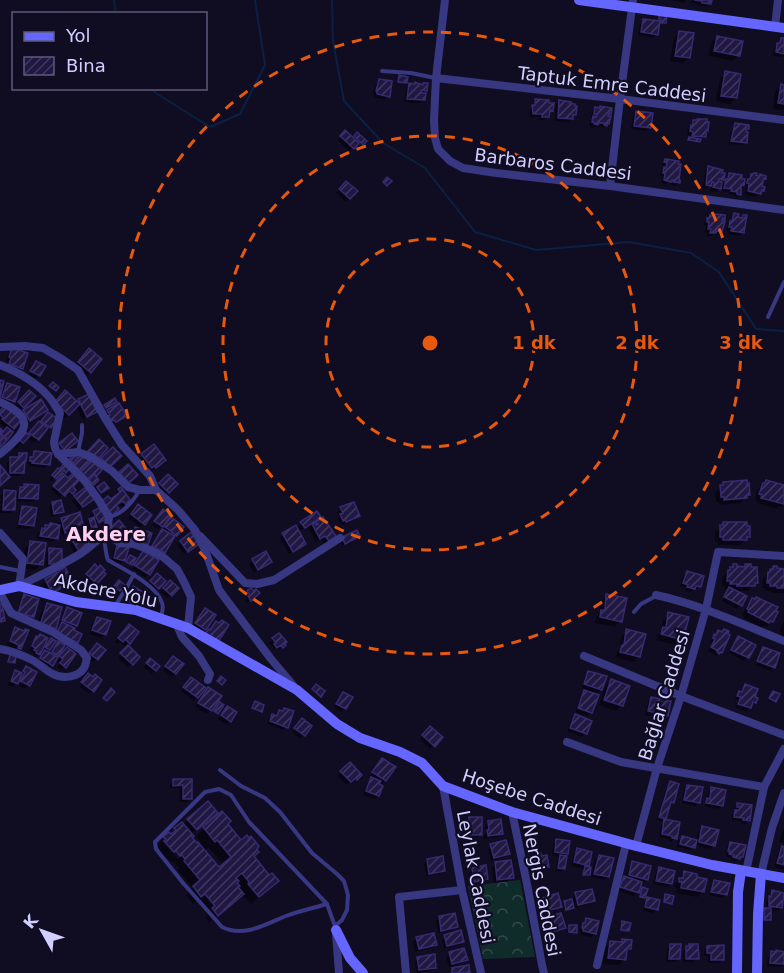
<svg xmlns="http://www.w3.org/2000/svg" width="784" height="973" viewBox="0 0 784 973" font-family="'DejaVu Sans',sans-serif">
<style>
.park{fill:url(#park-crowns)}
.shadow{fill:#0007;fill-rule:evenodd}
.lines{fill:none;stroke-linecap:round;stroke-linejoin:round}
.stream{stroke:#0a2144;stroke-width:2}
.building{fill:url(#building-hatch);stroke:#362a70;stroke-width:1.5}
.lane{stroke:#373782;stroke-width:4}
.street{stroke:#373782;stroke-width:8}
.secondary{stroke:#6565ff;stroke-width:10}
.ring{fill:none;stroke:#e8590c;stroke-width:3;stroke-dasharray:10 8}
.labels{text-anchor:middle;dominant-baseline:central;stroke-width:4.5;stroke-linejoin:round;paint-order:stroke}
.street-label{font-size:18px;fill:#d2ceff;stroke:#100d22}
.neighbourhood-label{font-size:20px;font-weight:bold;fill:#ffd0ef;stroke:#100d22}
.centre{fill:#e8590c;stroke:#100d22;stroke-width:3}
.ring-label{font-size:18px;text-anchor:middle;font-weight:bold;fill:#e8590c;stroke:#100d22;stroke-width:4.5;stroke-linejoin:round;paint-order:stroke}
</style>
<defs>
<pattern id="park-crowns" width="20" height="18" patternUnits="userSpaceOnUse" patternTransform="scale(1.5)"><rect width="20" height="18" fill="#102c2a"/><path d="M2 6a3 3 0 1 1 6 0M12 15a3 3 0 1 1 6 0" fill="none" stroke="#32494a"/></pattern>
<pattern id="building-hatch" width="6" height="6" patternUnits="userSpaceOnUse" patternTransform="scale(1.5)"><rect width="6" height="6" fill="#201843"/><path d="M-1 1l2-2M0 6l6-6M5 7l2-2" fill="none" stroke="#40385f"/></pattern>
</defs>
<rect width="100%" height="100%" fill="#100d22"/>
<polygon class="park" points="520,880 535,957 483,959 468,886"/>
<g class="shadow">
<polygon points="671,0 686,0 683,3"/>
<polygon points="692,0 710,0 710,3 706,7 691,3"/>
<polygon points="660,17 665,22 663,24 659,24 657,34 653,38 638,35 640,24 644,20 658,23"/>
<polygon points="680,32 689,57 683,63 670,61 674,38"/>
<polygon points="717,37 739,55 733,61 709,56 711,43"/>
<polygon points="782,39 784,40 784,55 782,57 773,56 774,48"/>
<polygon points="726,73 736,98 730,104 716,101 720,78"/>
<polygon points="379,80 388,96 385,99 374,98 375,95 373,95 376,84"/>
<polygon points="415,83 422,86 424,84 425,90 421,94 423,99 420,103 404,102 406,88 410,85 413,85"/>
<polygon points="781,86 784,86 784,110 773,109 775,92"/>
<polygon points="536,100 552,110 544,120 539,120 539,117 530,117 530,110"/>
<polygon points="560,102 575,115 568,122 555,121 556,105"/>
<polygon points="595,109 610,113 606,117 608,123 604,127 596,126 593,128 591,128 591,126 589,125 590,122 593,118 591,118 592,112"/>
<polygon points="636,113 650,127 646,131 631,129 633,116"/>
<polygon points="694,122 707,130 705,132 704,137 698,142 688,141 690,135 687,135 688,130"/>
<polygon points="735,125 747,129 743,133 745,142 742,145 728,144 732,129"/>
<polygon points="345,132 353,139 357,134 365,141 361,145 358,142 349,151 338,140"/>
<polygon points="665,160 677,162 678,182 675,186 671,185 671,183 668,183 666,184 661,183 662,176 660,176 661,172 664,170 664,166 661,166 662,164"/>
<polygon points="708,168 722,179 719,182 720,187 730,175 743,184 740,187 738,194 735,198 734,195 729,194 729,192 722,191 722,185 716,192 710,191 712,183 706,189 703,188 705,171"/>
<polygon points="751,176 760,193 756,197 745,195 746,187 745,187 748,179"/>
<polygon points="346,183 356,191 346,202 336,193"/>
<polygon points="734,215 736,218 741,219 744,216 743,232 739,236 728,234 729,230 726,230 731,219"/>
<polygon points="710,217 723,218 720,222 720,231 717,235 713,234 711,236 707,236 708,233 705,232 706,226 704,225 704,223"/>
<polygon points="12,350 22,368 18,372 6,368 8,361 6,361 9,353"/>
<polygon points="85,354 90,372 86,375 75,366"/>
<polygon points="36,363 39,375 35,379 28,375"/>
<polygon points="0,382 0,391 7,384 14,401 10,404 0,401 1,395 0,396"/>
<polygon points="29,392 34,396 20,410 15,406"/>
<polygon points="79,400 96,412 92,415 83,420 76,406 65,418 52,406 76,403"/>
<polygon points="118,405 125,416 112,425 104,415"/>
<polygon points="24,411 43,413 26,424 21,415"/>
<polygon points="0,413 13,428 10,431 11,433 0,446 0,436 7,429 0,423 1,422 0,421"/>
<polygon points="45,418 50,427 46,431 45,430 34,443 27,437 16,449 13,447 18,441 28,436"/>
<polygon points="34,453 49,464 45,468 29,466 30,464 27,464"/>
<polygon points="20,454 23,472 19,476 9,476 0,484 0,467 7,475 7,463 10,459 15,459"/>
<polygon points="142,456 161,464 152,471 150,468 147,470 139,459"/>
<polygon points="68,468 62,475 74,490 68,496 64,493 60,498 51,490 63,476 59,473 52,481 50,479 58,470"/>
<polygon points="168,476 176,484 164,495 156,488"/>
<polygon points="723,483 749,494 740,503 719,505 718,502 716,502 715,493"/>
<polygon points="763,484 784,487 784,504 781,507 779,507 777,509 757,503 757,501 755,500 757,490"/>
<polygon points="24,485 37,498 33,502 14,501 14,509 10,513 0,513 1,495 5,491 14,495"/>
<polygon points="120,489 126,504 122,507 119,503 110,501 117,496 115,494"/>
<polygon points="75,497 89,502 79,510 72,501"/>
<polygon points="52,503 62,512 58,515 51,517 49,507"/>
<polygon points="353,504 358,516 354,520 342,525 341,522 339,523 338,519 339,517 337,512 341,509"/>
<polygon points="22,507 33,525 29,529 17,528 19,511"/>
<polygon points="135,510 144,524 140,527 128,518"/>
<polygon points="94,512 105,519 95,526 94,528 90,529 88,521 92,519 90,516"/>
<path d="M316 513 330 540 325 544 321 539 316 542 307 526 298 532 305 544 289 554 280 538 283 534 296 528ZM316 519 320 524 316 527 312 522Z"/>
<polygon points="160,515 161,526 158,529 152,525"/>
<polygon points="62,520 81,523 78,527 67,530 68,531 62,536 58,523"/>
<polygon points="168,523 176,535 161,555 150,550 159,534"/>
<polygon points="724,524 748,536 739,545 718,545 718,542 715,542 715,533"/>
<polygon points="46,526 49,527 56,538 52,542 37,539 38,533"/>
<polygon points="112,528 123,535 116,540 109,531"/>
<polygon points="190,535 193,547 184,554 177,545"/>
<polygon points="358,536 354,539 342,546 339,542 343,538"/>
<polygon points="31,542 41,564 36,570 22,568 25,548"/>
<polygon points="73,542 84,548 75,554 70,545"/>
<polygon points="118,546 124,560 120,564 111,562 114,550"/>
<polygon points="50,550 57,567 46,567 46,553"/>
<polygon points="266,553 271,562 254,573 249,564"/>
<polygon points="140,556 149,574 145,577 132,569"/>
<polygon points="734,565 743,568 746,566 756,582 748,591 733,591 741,605 737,609 722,601 726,593 729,589 725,589 725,586 722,586 722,578"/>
<polygon points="95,566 104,574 92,587 83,579"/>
<polygon points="774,567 775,570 784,570 784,593 772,593 772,591 765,591 765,588 762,588 763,580"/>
<polygon points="60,571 67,578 61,581 63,585 60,589 48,595 42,584"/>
<polygon points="687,573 700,586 696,590 693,589 690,592 685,591 685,588 680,586 683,576"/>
<polygon points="157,575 164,581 154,591 148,585"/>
<polygon points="170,582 177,588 167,598 160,592"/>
<polygon points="133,588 142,602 139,606 122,604"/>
<polygon points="251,590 254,597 247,603 245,601 247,599 245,596"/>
<polygon points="607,595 620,621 615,627 595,623 596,617 600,613 601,601"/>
<polygon points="25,596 32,616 29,620 16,616 21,600"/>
<polygon points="752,600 772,621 766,627 764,626 762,628 743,618 745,616 742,615 747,606"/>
<polygon points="48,604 54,629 49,635 36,628 42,610"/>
<polygon points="68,609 76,625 72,628 77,642 73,646 54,636 62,625 60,624 64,612"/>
<polygon points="202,614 205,629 201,633 193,627"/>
<polygon points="669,614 682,639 676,645 656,640 658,635 662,630 663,626 662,625 663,620"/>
<polygon points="97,618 105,634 101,638 89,634 93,622"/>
<polygon points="784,621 784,637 780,635 781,632 779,631"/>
<polygon points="16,629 20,648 16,652 17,649 7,645 12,633"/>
<polygon points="125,629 129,643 126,645 138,657 128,667 118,658 127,648 120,642 118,644 115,642"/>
<polygon points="627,631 639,656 633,662 615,657 617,652 620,649 621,637"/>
<polygon points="718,632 721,652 718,656 708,651 712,642 710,642 711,640"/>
<polygon points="37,638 46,639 38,655 35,658 33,657 35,655 32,653 32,651 29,650"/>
<polygon points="738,638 748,657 744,661 729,653 735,642"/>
<polygon points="273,639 284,645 279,650 276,648 273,650 272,649 273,647 269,643"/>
<polygon points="50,641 54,642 46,652 50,655 55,647 57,655 55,657 58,659 64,653 65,667 61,670 57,667 60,663 55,659 48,669 38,662 47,650 45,649"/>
<polygon points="94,649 97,659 93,662 87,657"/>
<polygon points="763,649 773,667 770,671 755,665 760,652"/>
<polygon points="150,660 158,666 152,674 143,667"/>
<polygon points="170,662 182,665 172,677 163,670"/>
<polygon points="26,668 28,685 25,689 18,685 23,676 20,675 13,687 8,685 12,675 16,672 21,674"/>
<polygon points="589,672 601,689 598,693 587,690 586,692 591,713 587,716 575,712 581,695 587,689 582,688 585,676"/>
<polygon points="85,678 93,691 89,694 79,686"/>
<polygon points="611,681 621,705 616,711 599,705 605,687"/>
<polygon points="187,682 197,697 194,701 181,691"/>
<polygon points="745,686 753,697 755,702 746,711 735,707 738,700 735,699 736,696"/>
<polygon points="208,689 220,696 207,714 195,707"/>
<polygon points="343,693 345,708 341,712 334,708 340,697"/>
<polygon points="652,698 667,715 663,719 645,715 648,702"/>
<polygon points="227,708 229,721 226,724 218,719"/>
<polygon points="284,709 286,727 283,730 267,724 269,719 273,716 275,717 279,711 282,712"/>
<polygon points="575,716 585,733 582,737 567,731 572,720"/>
<polygon points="298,724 304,735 300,739 292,732"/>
<polygon points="430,728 441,737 430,749 420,739"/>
<polygon points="379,763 385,781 382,784 379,782 377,785 381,787 378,796 374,799 363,795 368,783 373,778 370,776"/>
<polygon points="350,764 360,775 353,782 351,781 347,785 338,776"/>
<polygon points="190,780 191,799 187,802 180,802 179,788 170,788 170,784 174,781"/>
<polygon points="670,783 672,802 669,805 665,818 662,821 678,824 675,838 671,842 669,841 669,839 659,837 661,825 664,822 657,820 667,786"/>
<polygon points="688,786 699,802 695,806 682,803 684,790"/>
<polygon points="711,789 722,805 718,809 704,806 707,801 708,792"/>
<polygon points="738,805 751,806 749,820 745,824 741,823 741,821 732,820 732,815 737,810 734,810 734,808"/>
<path d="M222 813 226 824 252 857 269 889 251 904 242 894 209 923 205 917 208 915 196 901 193 904 186 895 193 888 177 870 179 868 173 861 171 863 167 858 165 859 157 850 159 848 157 846 165 838 188 820 210 819 191 834 190 837 196 845 200 842 196 836ZM165 839 180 857 178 859 162 841ZM208 847 224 865 219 869 204 851Z"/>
<polygon points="470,818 480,834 477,838 463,838 463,834 466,831 466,822"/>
<polygon points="488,822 502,833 498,837 484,839 484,835 486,833 485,826"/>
<polygon points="702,828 714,845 710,849 694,845 700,839 697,839 698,832"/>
<polygon points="784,829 784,844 779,842 782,831"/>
<polygon points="682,838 693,847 690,850 677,847 678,841"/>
<polygon points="557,841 567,853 563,857 564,868 560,872 556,871 557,860 561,857 552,855 553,844"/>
<polygon points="731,843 741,857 735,862 731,861 731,858 727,857 727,854 726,854 727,847"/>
<polygon points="491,846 508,854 504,857 491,861 488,849"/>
<polygon points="782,848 784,848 784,870 774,867 779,851"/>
<polygon points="578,850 588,865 585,868 589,875 587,876 583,876 584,869 571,866 574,854"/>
<polygon points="533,856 547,866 544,870 529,872 528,867 530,865 529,860"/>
<polygon points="599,856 608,877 604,880 591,877 595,860"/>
<polygon points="427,860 444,871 440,874 426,876 424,864"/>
<polygon points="633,863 647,879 643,882 641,882 638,892 634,896 617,891 620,881 624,878 626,878 629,867"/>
<polygon points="495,864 512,877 508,881 494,883 492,868"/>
<polygon points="473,869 487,879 483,882 471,885 469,873"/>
<polygon points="659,869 671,884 667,887 653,884 656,872"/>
<polygon points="685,873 695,878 703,891 697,897 676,893 677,888 674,887 674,885"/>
<polygon points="714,882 725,895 722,898 709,895 711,885"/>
<polygon points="772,892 781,908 777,911 769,910 769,920 763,921 763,911 766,909 766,902"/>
<polygon points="576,894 593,901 589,904 575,908 574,906 571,909 565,910 563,903 573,900 573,897"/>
<polygon points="543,899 560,907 557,910 540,915 539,912 541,909 539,903"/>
<polygon points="648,899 657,909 653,913 643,911 644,902"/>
<polygon points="439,918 456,927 452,930 438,933 436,921"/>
<polygon points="548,918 564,927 560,931 545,935 543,929 546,927 544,922"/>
<polygon points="587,919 595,934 591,937 580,935 581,932 579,931 580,928"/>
<polygon points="445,936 463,941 459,945 444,949 442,940"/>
<polygon points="417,938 436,945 432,948 415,952 413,942"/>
<polygon points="623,940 629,948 625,953 624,959 619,965 603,964 605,948 611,942 620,943"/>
<polygon points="670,946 679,958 675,962 666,962 667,949"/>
<polygon points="690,946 697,959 693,962 683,962 683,951"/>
<polygon points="708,947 723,959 719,963 708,963 708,956 704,956 704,951"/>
<polygon points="772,953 784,953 784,964 781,967 767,966 768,957"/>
<polygon points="450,954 466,960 462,963 449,967 446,957"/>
<polygon points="418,958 435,967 431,971 416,973 415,962"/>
</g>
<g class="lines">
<g class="stream">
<polyline points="114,0 116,14"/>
<polyline points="332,0 333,41 344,101 383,143 425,168 475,232 536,250 629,242 691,253 719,272 756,329 784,331"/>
<polyline points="151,88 154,92 210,127 240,114 265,65 255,0"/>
</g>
</g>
<g class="building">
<polygon points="694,0 712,0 711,4 702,3 702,1"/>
<polygon points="659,16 667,16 666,23 661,23 661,19 659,19"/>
<polygon points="643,19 660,21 658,35 641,32"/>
<polygon points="679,31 694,33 690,58 675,56"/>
<polygon points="717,36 743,41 740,56 714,51"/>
<polygon points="781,38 784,38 784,54 776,52 777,43 780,43"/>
<polygon points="725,71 741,74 737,98 721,96"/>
<polygon points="399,75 408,77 407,83 398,82"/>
<polygon points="379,79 392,81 390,97 377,94 377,92 376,91"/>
<polygon points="415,82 423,85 423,83 428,83 427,91 422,90 421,93 426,93 425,100 407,99 409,83 415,84"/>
<polygon points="781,84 784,85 784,104 778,103"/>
<polygon points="535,99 549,100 549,103 554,103 553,111 550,110 549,117 542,117 542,114 533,114 532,105 535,105"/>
<polygon points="559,100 571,102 570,103 575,104 575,106 577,106 576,115 573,115 573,119 558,118"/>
<polygon points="600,106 612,108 611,114 609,113 608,116 611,116 609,124 607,123 607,126 604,125 604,123 599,123 598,125 594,124 594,122 592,122 593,116 596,117 597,115 594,114 595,107 600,108"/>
<polygon points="636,111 653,113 651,128 634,126"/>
<polygon points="697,119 707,119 707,122 709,122 708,131 706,130 706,137 692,136 693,132 690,131 691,125 693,125 693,120 697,120"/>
<polygon points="735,123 749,125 749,129 746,129 746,132 748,132 747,143 731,141"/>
<polygon points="345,130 359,143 354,149 340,136"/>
<polygon points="357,132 367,141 363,145 354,136"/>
<polygon points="689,137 701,139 700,142 688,140"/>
<polygon points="665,159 679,161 678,164 681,164 679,180 680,180 680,183 673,182 674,180 672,180 671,182 664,180 665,173 663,173 664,167 666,168 667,163 664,162"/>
<polygon points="708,166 723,170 722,173 725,173 724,180 719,179 719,181 722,182 721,189 713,187 714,183 712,182 711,186 706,185"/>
<polygon points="729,173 742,175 742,179 745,179 744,185 741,184 741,195 737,194 737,192 731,191 732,189 724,188 726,179 728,179"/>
<polygon points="754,173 757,173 756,175 759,176 760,174 766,176 766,179 764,178 762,186 765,187 764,191 762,190 761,194 748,191 749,184 747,183 748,179 750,179 751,174 753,174"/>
<polygon points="387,177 392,181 387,186 383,182"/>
<polygon points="346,181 358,191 350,199 339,189"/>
<polygon points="734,213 739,214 738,217 742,218 743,215 747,215 744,233 731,231 732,227 729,227 730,221 732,221"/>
<polygon points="715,214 725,215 725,219 723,218 722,221 725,221 722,232 716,231 716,233 710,233 711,229 708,229 709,222 707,222 707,218 709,218 710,215 714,216"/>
<polygon points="12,348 28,353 23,369 9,364 11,358 9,357"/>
<polygon points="89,348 102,359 91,373 78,362"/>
<polygon points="36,361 46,366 40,376 30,371"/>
<polygon points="0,380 4,381 0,398"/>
<polygon points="53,382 59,387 56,391 49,386"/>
<polygon points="7,383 20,387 15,402 2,397"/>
<polygon points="29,390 36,396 24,408 18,402"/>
<polygon points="65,390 80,404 69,415 55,402"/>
<polygon points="89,394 97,412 87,417 78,399"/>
<polygon points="115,398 117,402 106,408 104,405"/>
<polygon points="41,399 48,410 30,421 23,410"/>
<polygon points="119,403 127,416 116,422 114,420 111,421 108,416 110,415 107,410"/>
<polygon points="4,406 21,420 14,429 2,419 4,418 0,415 0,411"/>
<polygon points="48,412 58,419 51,428 41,421"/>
<polygon points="39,421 48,428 39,440 29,433"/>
<polygon points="7,427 13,432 8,439 1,434"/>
<polygon points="0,428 3,431 0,434 7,440 1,447 0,446"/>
<polygon points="25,431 30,436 23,443 18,439"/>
<polygon points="72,433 78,441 65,451 59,443"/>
<polygon points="99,439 108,448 98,459 88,451"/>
<polygon points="154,444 166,460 156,468 154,466 152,468 141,454"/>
<polygon points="113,447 122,456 110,467 101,458"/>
<polygon points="34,451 52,453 50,465 32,463 32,461 30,461 30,457 33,457"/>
<polygon points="19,453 27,453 26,461 25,461 24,473 10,473 10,457 19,457"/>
<polygon points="74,454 78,458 73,463 69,459"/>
<polygon points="82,454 90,461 81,471 73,464"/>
<polygon points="92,461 102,470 97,476 94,473 88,479 81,472"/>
<polygon points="64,463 70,468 66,473 64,470 56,479 52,475 58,468 60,469"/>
<polygon points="128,464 138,475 129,483 119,472"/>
<polygon points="0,465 10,477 0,486"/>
<polygon points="63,473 68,478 72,474 79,480 73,487 76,490 73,494 69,491 65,496 53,486"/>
<polygon points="94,474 99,480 94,485 89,480"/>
<polygon points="168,474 178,484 169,493 159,483"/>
<polygon points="747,480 747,484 749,483 750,495 747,495 747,498 724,500 724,497 721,497 720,485 723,485 723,482"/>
<polygon points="766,480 784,485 784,504 761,498 762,495 759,494 763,483 765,483"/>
<polygon points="104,482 109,488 101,493 97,487"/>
<polygon points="24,484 39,485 38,499 19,498 20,487 24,487"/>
<polygon points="86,487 94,499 83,507 74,496"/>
<polygon points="121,487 131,501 126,505 123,501 116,505 119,509 112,515 102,501 108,496 111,499 120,492 118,489"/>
<polygon points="4,490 16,491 15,510 3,510"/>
<polygon points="61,500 64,512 54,514 52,502"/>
<polygon points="354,502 360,516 346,522 345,520 343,521 340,514 343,513 340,507"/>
<polygon points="138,504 152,515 145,525 131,514"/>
<polygon points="22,506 37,508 34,526 19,524"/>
<polygon points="99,508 100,510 102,509 106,519 99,523 93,511"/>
<polygon points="163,509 171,515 163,527 154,521"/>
<polygon points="317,511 321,517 305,528 300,522"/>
<polygon points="80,512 83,524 68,528 70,532 65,533 61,518"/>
<polygon points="94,517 97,527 92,529 89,519"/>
<polygon points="171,517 184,527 177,536 164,526"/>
<polygon points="323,517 336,536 329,541 325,536 320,539 312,524 314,522 316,525 318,524 316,522"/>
<polygon points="119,520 128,531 120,538 111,527"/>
<polygon points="723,522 747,522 747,526 750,526 750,537 747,537 747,540 723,540 723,537 720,537 720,525 723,525"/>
<polygon points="50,523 60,525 58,539 40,536 42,528 45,529 45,525 50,525"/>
<polygon points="296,525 306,544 293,552 282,533"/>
<polygon points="135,527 152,533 148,545 131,539"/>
<polygon points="162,529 175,536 165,553 152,546"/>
<polygon points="357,530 360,536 345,544 342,537"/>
<polygon points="191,532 199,544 188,552 180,541"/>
<polygon points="83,534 90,544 79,551 72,540"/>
<polygon points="30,541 46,543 43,565 27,563"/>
<polygon points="117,545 129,547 125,561 114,558"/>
<polygon points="49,548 62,549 62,564 49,564"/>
<polygon points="143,551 159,560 150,575 134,565"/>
<polygon points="266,551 272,562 258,570 252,559"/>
<polygon points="130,555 136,558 132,565 126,562"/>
<polygon points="95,564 98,568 100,565 105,570 103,571 106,574 97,584 86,574"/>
<polygon points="733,564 737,564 737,566 745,567 745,564 751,564 751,567 757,567 758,583 755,583 755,586 737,586 737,584 730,584 730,581 727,581 728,570 730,570 730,567 733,567"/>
<polygon points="773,566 777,566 777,568 784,569 784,588 777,588 777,586 770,586 770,583 767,583 768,572 770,572 770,569 773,569"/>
<polygon points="65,567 70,576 64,580 59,570"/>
<polygon points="687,571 704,576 701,587 696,586 695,589 687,587 688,585 683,583"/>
<polygon points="58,572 65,586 52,593 45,579"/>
<polygon points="157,573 166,581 159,589 150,581"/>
<polygon points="119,580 125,585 120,591 114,586"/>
<polygon points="170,580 179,588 172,596 163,588"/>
<polygon points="133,586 148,595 143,603 139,601 136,606 125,600"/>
<polygon points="729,587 747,596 742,606 724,597"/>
<polygon points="251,588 254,591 256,589 260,593 251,601 248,596 250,595 247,591"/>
<polygon points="24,594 39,599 34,617 18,613"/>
<polygon points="606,594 627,598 622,622 600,617 601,610 605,610"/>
<polygon points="756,597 778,607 776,611 778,612 773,622 770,621 769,623 748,612 749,610 747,609 752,598 755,599"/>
<polygon points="2,603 5,621 0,622 0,604"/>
<polygon points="47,603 62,607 56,630 41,622"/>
<polygon points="67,607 82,613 77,626 62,620"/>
<polygon points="205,608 216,615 206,630 195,623"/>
<polygon points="668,612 689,617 683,640 661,634 663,627 666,628"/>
<polygon points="97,617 111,621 106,635 92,630"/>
<polygon points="222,620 229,625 218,642 205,634 209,629 210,630 216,621 219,623"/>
<polygon points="62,622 75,628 74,630 82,634 78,643 57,633"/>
<polygon points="129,624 139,632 130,644 125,639 123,642 118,638"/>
<polygon points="15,627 24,631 25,629 29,630 21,649 18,648 19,645 10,641"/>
<polygon points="626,629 646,634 640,657 620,652 622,645 624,645"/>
<polygon points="724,629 729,631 728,634 730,635 722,653 720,652 719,654 717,652 718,651 711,647 715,639 713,638 714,634 716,635 718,630 722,632"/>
<polygon points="279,633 287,642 285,644 286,645 283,648 281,645 277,648 274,644 276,643 272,638"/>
<polygon points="40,634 48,638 40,655 36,653 37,651 34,650 35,648 32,646 36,636 38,637"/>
<polygon points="738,636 756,645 749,658 731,650"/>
<polygon points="51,638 56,641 50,650 45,647"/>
<polygon points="58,641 65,645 59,656 52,652"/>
<polygon points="97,643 106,650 98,660 89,653"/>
<polygon points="128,645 140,657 133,665 120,653"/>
<polygon points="67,647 76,654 66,668 60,663 63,659 59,656"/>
<polygon points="763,647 780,653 775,668 757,661"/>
<polygon points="45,650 58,657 53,666 40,658"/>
<polygon points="10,655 16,656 15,663 8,662"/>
<polygon points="173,656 184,664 176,674 165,666"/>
<polygon points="150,658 160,666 156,671 146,663"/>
<polygon points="26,666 37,672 30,686 20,681 25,672 23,671"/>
<polygon points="15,670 22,673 18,684 11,681"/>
<polygon points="588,671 607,676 602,690 584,684"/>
<polygon points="88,673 93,677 95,674 102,680 94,692 81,682"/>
<polygon points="221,676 226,680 222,685 217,681"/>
<polygon points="191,677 206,688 198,698 183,687"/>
<polygon points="611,679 630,686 623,706 604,700"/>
<polygon points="316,684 325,691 321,697 312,689"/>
<polygon points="745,684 758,689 755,697 758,698 756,703 753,702 751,708 738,704 741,697 737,696 739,691 742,692"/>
<polygon points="208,687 222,696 212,711 198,703"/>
<polygon points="111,688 115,692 107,701 103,698"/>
<polygon points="584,690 599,695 592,713 578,708"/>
<polygon points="773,691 780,694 776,702 769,698"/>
<polygon points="343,692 353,697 346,709 336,704"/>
<polygon points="651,697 671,701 668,716 648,711"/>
<polygon points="255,701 264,705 262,712 252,708"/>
<polygon points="220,702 224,705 218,714 214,711"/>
<polygon points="227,706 237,712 231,722 221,715"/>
<polygon points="284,708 294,711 288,728 270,721 272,714 277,716 279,710 283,711"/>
<polygon points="575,714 592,721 587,734 570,728"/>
<polygon points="302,718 312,726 305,736 294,728"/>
<polygon points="430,726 443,737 435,747 422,735"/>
<polygon points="382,758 396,767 386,781 372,772"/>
<polygon points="350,762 362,775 357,780 356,778 351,782 340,771"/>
<polygon points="371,777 381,781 379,784 383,786 379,796 366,791"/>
<polygon points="173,779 192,779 192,799 183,799 183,785 173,786"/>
<polygon points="670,781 679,784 674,803 671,802 666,819 659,817"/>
<polygon points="687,785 703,787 700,803 684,800"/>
<polygon points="711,787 726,790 723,806 706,803 707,798 710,799"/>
<polygon points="208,801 218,813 197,830 187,819"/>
<polygon points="737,803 752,805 750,821 743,820 744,818 734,817 735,810 739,810 740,807 737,807"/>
<polygon points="222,811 231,821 228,824 241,840 247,835 249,838 251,836 259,846 257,849 259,852 254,856 269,875 272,873 279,881 259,897 248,884 249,882 242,873 236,878 239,881 237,883 240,886 238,887 244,894 218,916 212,908 215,906 205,894 201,897 193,886 200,880 184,861 185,859 182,855 180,856 176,851 174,852 164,841 166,839 163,837 169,832 171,834 176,830 174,828 182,822 194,836 192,837 197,843 198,842 219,867 231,857 217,840 215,842 203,827"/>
<polygon points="469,817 482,817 482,835 466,835 466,829 469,829"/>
<polygon points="501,819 503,834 488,836 487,830 489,830 488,821"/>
<polygon points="664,819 680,822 677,839 672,838 672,836 662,834"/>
<polygon points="702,826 719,830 715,846 699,842 700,837 702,838 702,836 700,835"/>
<polygon points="682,836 697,840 695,848 680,844"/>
<polygon points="556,839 570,841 568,854 555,852"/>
<polygon points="506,840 510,854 494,858 490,844"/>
<polygon points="730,842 746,845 743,857 740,857 740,859 733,857 734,855 729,854 730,851 728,851"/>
<polygon points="782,846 784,847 784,865 777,863"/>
<polygon points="577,848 592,852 589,866 574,862"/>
<polygon points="541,853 541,856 547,855 549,867 532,870 531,862 534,862 532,855"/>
<polygon points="560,855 567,856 565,869 558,868"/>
<polygon points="599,855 614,858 609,877 594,874"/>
<polygon points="443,856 445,871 429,874 427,859"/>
<polygon points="511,860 514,878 497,880 495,862"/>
<polygon points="632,861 651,866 648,880 629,875"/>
<polygon points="486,865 488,879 474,882 472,868"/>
<polygon points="585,866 591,867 590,875 583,875"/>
<polygon points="659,867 675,871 672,884 656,881"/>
<polygon points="684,871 697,874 697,877 707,879 704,892 681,888 682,882 679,882 679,878 683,878"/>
<polygon points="624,876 642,882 639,893 620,887"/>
<polygon points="714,880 730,883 727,895 711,892"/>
<polygon points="642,887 648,889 645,898 640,897"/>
<polygon points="592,889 595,901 578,905 575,892"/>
<polygon points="772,890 784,893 782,908 769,906 769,896 771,897"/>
<polygon points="558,893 562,907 543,912 542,907 544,906 542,898"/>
<polygon points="665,894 674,896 672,904 664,902"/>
<polygon points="647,897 660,900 658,910 645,907"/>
<polygon points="572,899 574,908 566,910 564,901"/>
<rect x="764" y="908" width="7" height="12"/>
<polygon points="455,913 458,927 441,931 439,916"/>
<polygon points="561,913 566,928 549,933 546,924 549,923 547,917"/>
<polygon points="586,918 599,921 596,934 583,931 583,928 582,928 583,923 585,923"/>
<polygon points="622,921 631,923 629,931 621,930"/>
<polygon points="569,925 577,925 577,933 569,932"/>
<polygon points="461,930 464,942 447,946 444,935"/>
<polygon points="434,933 437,945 419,949 416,937"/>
<polygon points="622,939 632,940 631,949 627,949 626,960 608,958 610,941 622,942"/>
<polygon points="670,944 681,944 680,959 669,959"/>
<polygon points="689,944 698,944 699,959 686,959 686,946 690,946"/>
<polygon points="724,945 724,960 711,960 711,953 707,953 707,946"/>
<polygon points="464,948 468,960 452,964 449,952"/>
<polygon points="776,950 784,952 784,964 770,963 771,951 776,952"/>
<polygon points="435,954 436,968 419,970 417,957"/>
<polygon points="469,965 470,973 452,973 452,968"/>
</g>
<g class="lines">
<g class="lane">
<polyline points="382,71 411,73 435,78"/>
<polyline points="768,317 784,282"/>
<polyline points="78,452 82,433 82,425"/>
<path d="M109 517C123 514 132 503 139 491"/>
<path d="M103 537C106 544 105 553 108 560 123 569 157 585 162 603 164 608 162 612 161 617"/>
<polyline points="0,567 20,571"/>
<polyline points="115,606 127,587 134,574"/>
<polyline points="634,612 641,604 656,596"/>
<polyline points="220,770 241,786 265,798 280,812 312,853 337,874 344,881 348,895 347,910 342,920 335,926"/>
<path d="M327 904C314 908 299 911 286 916 266 924 244 938 222 927L183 883 156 849 155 842 205 792 219 789 231 795 249 822 327 904 336 929"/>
</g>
<g class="street">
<polyline points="445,0 436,78 434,120 435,138 438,149 450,161 463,168 496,173 610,186 784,210"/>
<polyline points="775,27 778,0"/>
<polyline points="436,78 620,99 784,120"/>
<polyline points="610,186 620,99 633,0"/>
<polyline points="0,347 25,346 43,348 62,359 78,370 105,418 122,445 150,476 156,490 178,510 195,530 205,550 219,590 271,659 293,685"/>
<path d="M0 365C18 372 36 382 49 397 53 401 56 408 60 413L54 442 55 448 58 454 84 480 98 499 109 517 107 534 120 543 134 544 150 550 163 557 177 569 184 582 191 597 188 628"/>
<path d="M0 402C37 418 27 432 0 454"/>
<polyline points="58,454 78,452 91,457 112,471 128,487 140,490 156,490"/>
<polyline points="0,533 23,559 19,586"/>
<polyline points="200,536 245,583 257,584 274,580 340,538"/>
<path d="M19 586C39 576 60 566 80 554 90 548 97 539 107 534"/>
<path d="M0 593 11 613 53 632 81 650 87 658C86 661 86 665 84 668 78 678 62 679 53 674 46 671 40 664 32 660 22 655 12 651 0 649"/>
<path d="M656 595C701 605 742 624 784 641"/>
<polyline points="176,623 182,637 199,656 210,674 208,680"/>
<polyline points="584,656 681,696 784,735"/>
<polyline points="567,742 621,762 764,787"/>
<polyline points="443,786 462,890 481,973"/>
<polyline points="512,812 527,884 542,965 544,973"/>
<polyline points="636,846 657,768 681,696 706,609 718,552 784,556"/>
<polyline points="746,872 764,787 784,749"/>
<polyline points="761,874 772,828 784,793"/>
<polyline points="336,934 339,973"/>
<polyline points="597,965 626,844"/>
<polyline points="406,973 399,897 462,890"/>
</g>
<g class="secondary">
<polyline points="579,0 784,28"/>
<polyline points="0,590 19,586 76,602 136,610 188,628 297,690 337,724 360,738 400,752 422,763 443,786 512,812 636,846 712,865 784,878"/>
<polyline points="336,930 350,958 363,973"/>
<polyline points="737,973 738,892 741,871"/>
<polyline points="757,973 758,914 761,874"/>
</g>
</g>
<g class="ring">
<circle cx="430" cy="343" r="104"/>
<circle cx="430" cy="343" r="207"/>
<circle cx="430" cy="343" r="311"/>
</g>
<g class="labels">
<g class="street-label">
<text transform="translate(612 84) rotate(7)">Taptuk Emre Caddesi</text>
<text transform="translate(553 164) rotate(7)">Barbaros Caddesi</text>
<text transform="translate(106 590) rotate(12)">Akdere Yolu</text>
<text transform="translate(664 695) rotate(-73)">Bağlar Caddesi</text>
<text transform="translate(532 797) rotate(18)">Hoşebe Caddesi</text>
<text transform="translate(476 877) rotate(79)">Leylak Caddesi</text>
<text transform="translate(542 890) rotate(79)">Nergis Caddesi</text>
</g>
<g class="neighbourhood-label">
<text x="106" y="534">Akdere</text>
</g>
</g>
<circle cx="430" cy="343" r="9" class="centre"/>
<g class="ring-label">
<text x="534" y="349">1 dk</text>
<text x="637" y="349">2 dk</text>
<text x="741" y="349">3 dk</text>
</g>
<rect x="12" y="12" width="195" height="78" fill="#100d22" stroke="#5e5a7a" stroke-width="1.5"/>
<rect x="24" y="32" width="30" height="9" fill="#6565ff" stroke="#5e5a7a" stroke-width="1.5"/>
<text x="66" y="42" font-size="18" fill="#d2ceff">Yol</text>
<rect x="24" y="57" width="30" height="18" fill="url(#building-hatch)" stroke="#5e5a7a" stroke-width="1.5"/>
<text x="66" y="72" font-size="18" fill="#d2ceff">Bina</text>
<g transform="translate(42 931) rotate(310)" stroke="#100d22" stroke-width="4.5" paint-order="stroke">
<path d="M0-4.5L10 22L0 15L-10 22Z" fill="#d2ceff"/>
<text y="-9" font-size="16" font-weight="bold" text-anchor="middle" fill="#d2ceff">K</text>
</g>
</svg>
